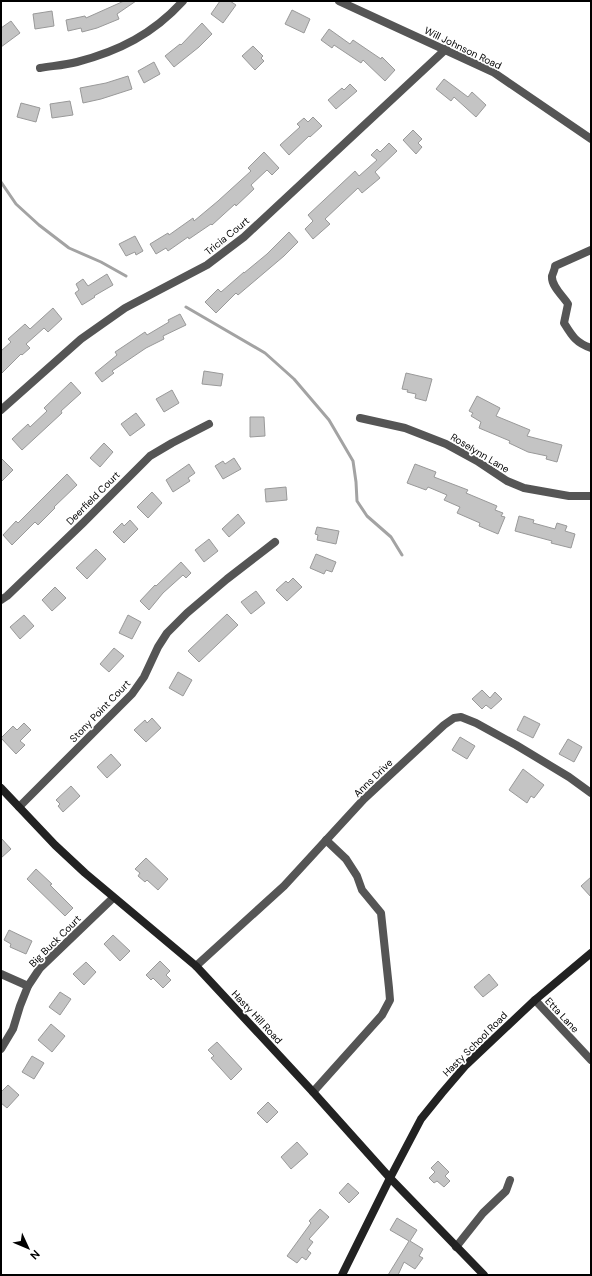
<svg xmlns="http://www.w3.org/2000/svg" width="592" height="1276" viewBox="0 0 592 1276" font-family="'DM Sans',sans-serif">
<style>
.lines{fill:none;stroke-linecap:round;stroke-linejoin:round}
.stream{stroke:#a3a3a3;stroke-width:3}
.building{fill:#c4c4c4;stroke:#999}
.street{stroke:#555;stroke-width:8}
.secondary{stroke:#222;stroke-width:8}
.labels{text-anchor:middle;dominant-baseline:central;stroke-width:3.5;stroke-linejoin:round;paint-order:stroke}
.street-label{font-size:10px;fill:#000;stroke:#fff}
</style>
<rect width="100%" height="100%" fill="#fff"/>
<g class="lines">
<g class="stream">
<polyline points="1,182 16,204 39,225 69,248 101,262 126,276"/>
<polyline points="186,307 265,353 294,379 329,420 353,461 356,482 357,501 367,516 391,537 402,555"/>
</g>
</g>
<g class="building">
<polygon points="124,1 136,1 117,14 119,19 97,28 82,32 81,28 68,31 66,20 85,16 86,18"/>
<polygon points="220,1 230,1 236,5 223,23 211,14"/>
<polygon points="292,10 310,19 304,33 285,24"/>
<polygon points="52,11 54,26 35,29 33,14"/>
<polygon points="11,21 20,33 1,47 1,28"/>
<polygon points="202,23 212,34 199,47 174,67 165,56 180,44 181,45"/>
<polygon points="329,29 350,44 353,40 381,59 382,57 395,70 385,81 363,60 361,63 334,45 332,48 321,40"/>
<polygon points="253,46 263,56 261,58 264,61 255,70 242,56"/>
<polygon points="154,62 160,74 144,83 138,71"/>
<polygon points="128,76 132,89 101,99 83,103 80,88 106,83"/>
<polygon points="444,79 468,97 472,92 486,105 476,117 454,97 451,101 436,89"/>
<polygon points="350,84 357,91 336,109 328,100 342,88 344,90"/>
<polygon points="70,101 73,115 52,118 50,104"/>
<polygon points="21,103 40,108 36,122 17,117"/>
<polygon points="313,117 322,126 310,137 309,136 289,155 280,145 300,127 297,124 304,118 308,122"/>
<polygon points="413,130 422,139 418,143 422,147 416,154 403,140"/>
<polygon points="389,143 397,151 375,172 380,178 362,193 358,188 325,219 330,224 313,239 305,229 313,221 308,215 355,171 359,176 377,160 371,155 377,149 380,152"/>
<polygon points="264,152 279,168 272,175 267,170 251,185 254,189 236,206 235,204 212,225 211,224 189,239 188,237 168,251 166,248 156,254 150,244 168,233 169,235 193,218 194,221 218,201 251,171 248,168"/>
<polygon points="289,232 298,242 284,256 238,295 236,293 216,313 205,302 218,289 221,292 244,272 244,273 267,254"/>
<polygon points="135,236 143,251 136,255 135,252 126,256 119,244"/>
<polygon points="107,274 113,285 94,296 95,297 82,305 75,293 79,290 76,284 83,279 88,286"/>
<polygon points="53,308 62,319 48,332 44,328 26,344 30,348 22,355 21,354 1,374 1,351 11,342 8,339 25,324 30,329"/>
<polygon points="180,314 186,325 163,336 164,339 146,348 112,371 114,373 102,382 95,373 117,355 115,352 145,332 147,335 169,322 168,320"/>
<polygon points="204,371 223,374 221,386 202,384"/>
<polygon points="406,373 432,379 426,401 415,398 416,394 407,392 408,390 402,389"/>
<polygon points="71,382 81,393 61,411 62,413 22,450 12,439 28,424 30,427 47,411 44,408"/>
<polygon points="172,390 179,403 164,412 156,399"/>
<polygon points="477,396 500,408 496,416 530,430 527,436 562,445 557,462 546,459 547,456 528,452 509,443 510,441 479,428 481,422 471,416 473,413 469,411"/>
<polygon points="136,413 145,425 130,436 121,424"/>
<polygon points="250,417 264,417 265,436 250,437"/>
<polygon points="104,443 113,452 100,467 90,458"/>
<polygon points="1,458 13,470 1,482"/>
<polygon points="234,458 241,469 223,479 215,466 223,461 225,464"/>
<polygon points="189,464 195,473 188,478 190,481 173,492 166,480"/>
<polygon points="415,464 436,472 434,477 468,490 466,493 497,506 495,510 503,513 501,516 505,517 498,534 479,526 480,523 457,513 460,507 444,500 447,495 428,487 426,490 407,483"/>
<polygon points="67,474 77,485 54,507 55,508 38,525 35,522 12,545 3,535 16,521 18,523"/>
<polygon points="286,487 287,500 266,502 265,489"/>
<polygon points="152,492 162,503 148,518 137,507"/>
<polygon points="238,514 245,523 229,537 222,529"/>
<polygon points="519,516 534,520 533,523 555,529 557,523 567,526 565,531 575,534 571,548 551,543 552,541 515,531"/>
<polygon points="130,520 138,529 124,543 113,532 122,523 124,526"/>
<polygon points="317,527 339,531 336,544 317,540 318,535 315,534"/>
<polygon points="209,539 218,551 204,562 195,550"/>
<polygon points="96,549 106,559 87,579 76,568"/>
<polygon points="316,554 336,562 332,572 326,570 324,574 310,568"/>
<polygon points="181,562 191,573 186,578 183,575 163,593 149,610 140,601 155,585 156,586"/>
<polygon points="293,578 302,587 287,601 276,590 286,581 288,583"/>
<polygon points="55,587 66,598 52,611 42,600"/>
<polygon points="256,591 265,603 251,614 241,602"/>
<polygon points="227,614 238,625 199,662 188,651"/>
<polygon points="24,615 34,626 20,639 10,627"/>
<polygon points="128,615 141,622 132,639 119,633"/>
<polygon points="114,648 124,656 109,672 100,664"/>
<polygon points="178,672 192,680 183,696 169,688"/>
<polygon points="482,690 490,698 495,692 502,699 491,709 486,705 482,709 472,699"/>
<polygon points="524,716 540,724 533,738 517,730"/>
<polygon points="152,718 161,728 146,742 134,730 145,720 147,723"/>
<polygon points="24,723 31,730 20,741 25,745 16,754 1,738 13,726 17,730"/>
<polygon points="460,737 475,746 467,759 452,750"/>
<polygon points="568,739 582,747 574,762 559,754"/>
<polygon points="111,754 121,765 107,778 97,767"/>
<polygon points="523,769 544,785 534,798 531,796 527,803 509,790"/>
<polygon points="71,786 80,796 63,812 58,806 60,804 56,800"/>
<polygon points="1,838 11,849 1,858"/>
<polygon points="146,858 168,879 158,890 147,880 145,882 138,876 140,873 135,869"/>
<polygon points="36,869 52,884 50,885 73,908 65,916 27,879"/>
<polygon points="591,877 591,897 581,886"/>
<polygon points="9,930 32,941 26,954 10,947 11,944 4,940"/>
<polygon points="113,935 130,951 120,961 104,944"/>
<polygon points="160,961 170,971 166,975 171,980 163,988 153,978 151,980 146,975"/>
<polygon points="86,962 96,972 84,985 73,974"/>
<polygon points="489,974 498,985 483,997 474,987"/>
<polygon points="60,992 71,999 60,1015 49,1007"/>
<polygon points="51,1024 65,1036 52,1052 38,1040"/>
<polygon points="217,1042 242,1069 231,1080 211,1058 214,1056 208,1050"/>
<polygon points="32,1056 44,1063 34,1079 22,1072"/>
<polygon points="8,1085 19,1095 7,1108 1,1103 1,1092"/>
<polygon points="268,1102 278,1112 267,1123 257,1113"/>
<polygon points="297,1142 308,1154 291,1169 281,1157"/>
<polygon points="438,1161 449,1172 445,1176 450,1181 444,1187 437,1181 434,1183 429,1178 435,1172 431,1168"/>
<polygon points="348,1183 359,1193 349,1203 339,1193"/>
<polygon points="320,1209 329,1217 309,1239 313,1242 307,1250 311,1253 306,1260 302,1257 297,1263 287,1256 311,1223 309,1221"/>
<polygon points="397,1218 417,1230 410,1241 423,1249 419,1256 423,1258 415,1269 404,1262 398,1275 388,1275 409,1241 390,1230"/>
</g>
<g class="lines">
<g class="street">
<polyline points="339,1 493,72 591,139"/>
<path d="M40 68C52 66 65 65 77 62 119 51 153 34 183 1"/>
<path d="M591 250 555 266C555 269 553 273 552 276 551 286 563 296 568 304L564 323C572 336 576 343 591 348"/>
<polyline points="1,410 81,339 125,308 207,265 244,237 446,49"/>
<polyline points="360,418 405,428 446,444 477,461 507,481 524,488 569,496 591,496"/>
<polyline points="1,600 7,596 83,523 150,456 172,443 209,424"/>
<polyline points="19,807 132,694 144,677 158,647 167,633 187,613 227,579 275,542"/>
<polyline points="196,966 284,886 364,799 431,737 444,725 454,718 461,717 476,723 516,745 569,777 591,793"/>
<polyline points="1,974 28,986"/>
<polyline points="535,1000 591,1060"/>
<polyline points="1,1049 13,1029 20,1006 28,986 40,968 113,898"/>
<polyline points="313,1092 382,1015 390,1000 389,988 381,913 362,890 357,876 346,859 326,840"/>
<polyline points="456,1247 483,1213 506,1191 510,1180"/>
</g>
<g class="secondary">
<polyline points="1,788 55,845 85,873 196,966 313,1092 390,1178 484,1275"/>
<polyline points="342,1275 390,1178 421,1119 442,1093 466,1065 535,1000 591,953"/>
</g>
</g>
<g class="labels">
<g class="street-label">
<text transform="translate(463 48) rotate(26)">Will Johnson Road</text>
<text transform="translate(227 236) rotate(-39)">Tricia Court</text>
<text transform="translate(480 453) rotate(31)">Roselynn Lane</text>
<text transform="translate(93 498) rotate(-45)">Deerfield Court</text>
<text transform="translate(100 711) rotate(-46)">Stony Point Court</text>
<text transform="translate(373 778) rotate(-44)">Anns Drive</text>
<text transform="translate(55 941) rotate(-45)">Big Buck Court</text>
<text transform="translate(562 1015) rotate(47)">Etta Lane</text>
<text transform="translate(257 1017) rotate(47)">Hasty Hill Road</text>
<text transform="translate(475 1044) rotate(-45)">Hasty School Road</text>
</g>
</g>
<rect width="592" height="1276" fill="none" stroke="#000000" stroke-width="4"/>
<g transform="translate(28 1248) rotate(134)" stroke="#ffffff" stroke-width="3" paint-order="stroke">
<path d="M0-3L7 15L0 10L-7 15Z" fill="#000000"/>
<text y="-6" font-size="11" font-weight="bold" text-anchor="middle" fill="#000000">N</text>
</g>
</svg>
